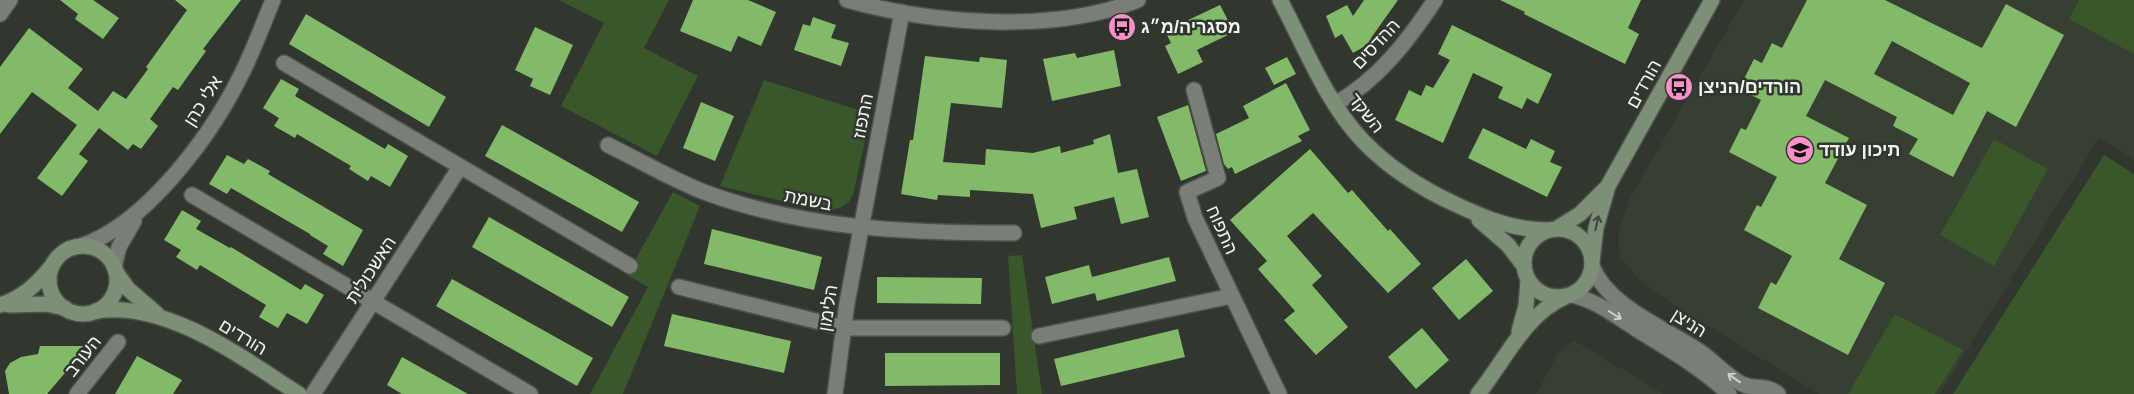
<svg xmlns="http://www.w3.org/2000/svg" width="2134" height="394" viewBox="0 0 2134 394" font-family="Arial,'Noto Sans Hebrew',sans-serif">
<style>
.built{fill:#363f32}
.green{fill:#39572a}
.building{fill:#83ba6a;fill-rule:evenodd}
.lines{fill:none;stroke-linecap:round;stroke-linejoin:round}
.street-casing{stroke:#4d514b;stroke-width:18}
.secondary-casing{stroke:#4d514b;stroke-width:18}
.street{stroke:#797f77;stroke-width:15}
.secondary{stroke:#7d8f76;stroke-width:15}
.oneway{stroke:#40483d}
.oneway2{stroke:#cdd1cb}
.labels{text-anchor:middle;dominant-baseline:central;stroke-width:5;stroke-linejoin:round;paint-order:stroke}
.poi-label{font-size:18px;font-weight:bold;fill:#f1f4ef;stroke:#31362f;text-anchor:start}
.street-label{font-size:18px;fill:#f1f4ef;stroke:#31362f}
</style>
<rect width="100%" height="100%" fill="#31362f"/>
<g class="built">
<polygon points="1744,0 2134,0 2134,160 2099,138 1940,394 1819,394 1669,302 1636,277 1621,257 1618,242 1621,224 1630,198"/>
<polygon points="1575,341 1664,394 1536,394 1561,348"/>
</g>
<g class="green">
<polygon points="559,0 669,0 644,48 698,76 657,156 561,106 604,23"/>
<polygon points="2079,0 2134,0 2134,54 2069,19"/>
<path d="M764 80 871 114 853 195C848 206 839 208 827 212L720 186Z"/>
<polygon points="1994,139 2048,169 1994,266 1940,235"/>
<polygon points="2104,155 2134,174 2134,394 1953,394"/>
<polygon points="673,192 700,206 623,394 590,394 648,287 627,275"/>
<polygon points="1022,255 1042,394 1017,394 1008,256"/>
<polygon points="1895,314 1963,350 1935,394 1848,394"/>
</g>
<g class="building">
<polygon points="60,0 93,0 119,18 103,39 75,19 78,14"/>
<polygon points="175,0 241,0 203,49 206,51 178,90 173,87 150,119 158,126 141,149 133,144 128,150 99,128 79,154 88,161 62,196 37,178 77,125 32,92 0,134 0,67 29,28 83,69 68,88 98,111 113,91 126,99 148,69 146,67 187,10"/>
<polygon points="693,0 748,0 776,12 761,46 738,36 731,52 680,31"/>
<polygon points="1364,0 1398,0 1371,38 1374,41 1353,53 1342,34 1335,38 1326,16 1347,5 1353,16"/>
<polygon points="1500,0 1641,0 1628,28 1639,34 1625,64 1524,14 1525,12"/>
<path d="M1807 0H1885L1982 48 2006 4 2064 35 2016 127 1987 111 1953 177 1909 154 1918 139 1893 126 1897 117 1825 80 1806 116 1849 138 1825 183 1867 205 1839 259 1885 283 1848 355 1758 308 1771 282 1776 285 1792 256 1744 230 1757 205 1761 207 1777 177 1729 152 1741 128 1746 130 1761 100 1739 89 1754 59 1762 63 1772 43 1782 48ZM1892 41 1970 83 1953 115 1874 74Z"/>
<polygon points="1220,5 1234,32 1197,50 1203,62 1178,74 1165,46 1171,43 1165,31"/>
<polygon points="306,14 446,97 429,127 289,44"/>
<polygon points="813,17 836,25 831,38 849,43 841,66 794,50 803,24 810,26"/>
<polygon points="1452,25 1552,74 1538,104 1527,98 1522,109 1498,98 1503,87 1473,73 1443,143 1395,120 1409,90 1421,96 1426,85 1433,88 1450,60 1438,54"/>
<polygon points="535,27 573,45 550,95 530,86 533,79 515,70"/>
<polygon points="1114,50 1121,86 1052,101 1043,59 1075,53 1077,58"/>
<polygon points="925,56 979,62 980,57 1007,60 1002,108 951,103 943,162 985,165 986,149 1033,153 1060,146 1061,153 1094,144 1093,140 1110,134 1118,173 1137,169 1149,217 1121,224 1114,197 1074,207 1077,219 1041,228 1033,194 970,190 970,197 938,195 937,200 901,194 910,140 913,140"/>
<polygon points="1287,57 1296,74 1274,85 1265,68"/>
<polygon points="281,79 299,89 295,96 385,149 388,144 408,156 390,187 371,176 368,181 349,169 351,166 297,134 295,138 274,126 279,118 263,108"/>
<polygon points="1286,83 1310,130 1298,136 1302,141 1235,174 1232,167 1228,169 1224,164 1216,134 1249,118 1243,106"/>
<polygon points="701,102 734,116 715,161 683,148"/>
<polygon points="1188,105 1206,171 1181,181 1157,117"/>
<polygon points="502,125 639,202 622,232 485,156"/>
<polygon points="1483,128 1526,149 1531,139 1555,151 1550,162 1562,167 1547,197 1468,158"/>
<polygon points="1310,149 1348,193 1352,190 1388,231 1390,229 1421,264 1388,293 1313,213 1287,236 1322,276 1312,285 1348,327 1316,355 1284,320 1295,311 1258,269 1267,261 1230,220"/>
<polygon points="227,155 244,164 248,159 270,171 268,174 363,230 343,266 323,254 328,246 310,235 310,234 231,188 227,194 209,184"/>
<polygon points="182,210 201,221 196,229 230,248 231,247 301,290 305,284 324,295 307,324 287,313 278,328 259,317 266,305 200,265 197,270 176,257 181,250 164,240"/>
<polygon points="489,217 629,297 612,327 472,247"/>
<polygon points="712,229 822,257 814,290 704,264"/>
<polygon points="1169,257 1176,281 1097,301 1095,293 1052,304 1045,277 1089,265 1092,277"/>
<polygon points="1466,259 1493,291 1459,320 1432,288"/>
<polygon points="877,277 982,278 981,304 877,303"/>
<polygon points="452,279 593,358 577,386 436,306"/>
<polygon points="672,314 791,341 784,373 664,346"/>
<polygon points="1422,328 1449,360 1416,389 1388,357"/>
<polygon points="1178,329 1185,357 1061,386 1054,359"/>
<polygon points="40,346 88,346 47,394 9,394 5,371 10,363 21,357 38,354"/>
<polygon points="885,353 1000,353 1000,385 885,386"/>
<polygon points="137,356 182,380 173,394 115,394"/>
<polygon points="402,357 468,394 402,394 387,385"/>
</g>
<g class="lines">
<g class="street-casing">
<g id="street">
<path d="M847 0C933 24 1054 34 1138 0"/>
<polyline points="0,14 10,0"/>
<polyline points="284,63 630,266"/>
<polyline points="1194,90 1218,178 1187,192 1195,218 1279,394"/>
<path d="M1335 104C1378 80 1408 41 1435 0"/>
<path d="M608 145C639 160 671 179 704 192 803 229 909 233 1014 233"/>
<polyline points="192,195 530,394"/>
<path d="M81 246C146 224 210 137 240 77 253 52 262 26 273 0"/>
<path d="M1592 266C1607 306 1665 328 1699 351 1714 361 1726 376 1742 384 1754 390 1767 384 1778 394"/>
<polyline points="114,267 119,247 134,221"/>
<polyline points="679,287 844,328 1003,328"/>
<path d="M1571 295C1596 300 1617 317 1638 330 1670 350 1702 368 1729 394"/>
<polyline points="1039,336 1232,296"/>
<polyline points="77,394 118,342"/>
<polyline points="313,394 460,167"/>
<polyline points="835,394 847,303 902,12"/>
</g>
</g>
<g class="secondary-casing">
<g id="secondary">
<path d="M1280 0C1305 47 1326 102 1363 141 1390 169 1422 189 1457 205 1487 219 1514 230 1548 230"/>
<polyline points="1479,220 1508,245 1524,266"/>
<circle cx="1558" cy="263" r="34"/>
<polyline points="1556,229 1580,214 1605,189"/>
<circle cx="83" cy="280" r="34"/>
<polyline points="1592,261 1596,228 1608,186 1712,0"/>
<polyline points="116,272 128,289 157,314"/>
<path d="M0 305C22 298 36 285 51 267"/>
<polyline points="9,305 46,304 65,308"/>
<path d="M96 311C167 300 242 358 299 394"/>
<polyline points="1519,331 1526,306 1528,281"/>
<path d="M1478 394C1505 361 1524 315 1565 297"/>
</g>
</g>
<use href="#street" class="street"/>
<use href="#secondary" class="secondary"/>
</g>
<defs><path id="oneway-shaft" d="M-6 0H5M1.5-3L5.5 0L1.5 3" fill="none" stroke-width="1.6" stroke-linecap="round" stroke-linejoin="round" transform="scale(1.25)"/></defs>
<use class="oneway" href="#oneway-shaft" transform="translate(1597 223) rotate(-77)"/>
<g class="oneway2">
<use href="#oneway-shaft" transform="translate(1615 315) rotate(32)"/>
<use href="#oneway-shaft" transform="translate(1734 378) rotate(-144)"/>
</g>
<defs>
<g id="bus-disc" transform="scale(1.4375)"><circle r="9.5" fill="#f990ca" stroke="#31362f"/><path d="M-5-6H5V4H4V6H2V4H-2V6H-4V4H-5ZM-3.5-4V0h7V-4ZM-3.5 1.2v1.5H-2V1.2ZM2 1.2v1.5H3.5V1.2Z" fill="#111"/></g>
<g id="school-disc" transform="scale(1.4375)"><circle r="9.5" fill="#f990ca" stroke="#31362f"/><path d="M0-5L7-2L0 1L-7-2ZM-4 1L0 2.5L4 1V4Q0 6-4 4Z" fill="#111"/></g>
</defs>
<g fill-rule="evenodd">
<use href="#bus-disc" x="1122" y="27"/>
<use href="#bus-disc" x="1679" y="87"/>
<use href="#school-disc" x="1800" y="150"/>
</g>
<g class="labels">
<g class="poi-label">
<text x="1141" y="27">מסגריה/מ״ג</text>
<text x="1698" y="87">הורדים/הניצן</text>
<text x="1819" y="150">תיכון עודד</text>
</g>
<g class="street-label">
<text transform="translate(1376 44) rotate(-47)">ההדסים</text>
<text transform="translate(1644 84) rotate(-61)">הורדים</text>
<text transform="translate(203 101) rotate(-58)">אלי כהן</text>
<text transform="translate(1366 113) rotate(52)">השקד</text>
<text transform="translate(863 116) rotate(-79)">התפוז</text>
<text transform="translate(808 200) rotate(11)">בשמת</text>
<text transform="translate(1222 230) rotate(66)">התפוח</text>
<text transform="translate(371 270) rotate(-57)">האשכולית</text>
<text transform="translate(828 308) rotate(-81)">הלימון</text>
<text transform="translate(1689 323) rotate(32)">הניצן</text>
<text transform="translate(243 337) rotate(31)">הורדים</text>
<text transform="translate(83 356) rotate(-52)">העורב</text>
</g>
</g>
</svg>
